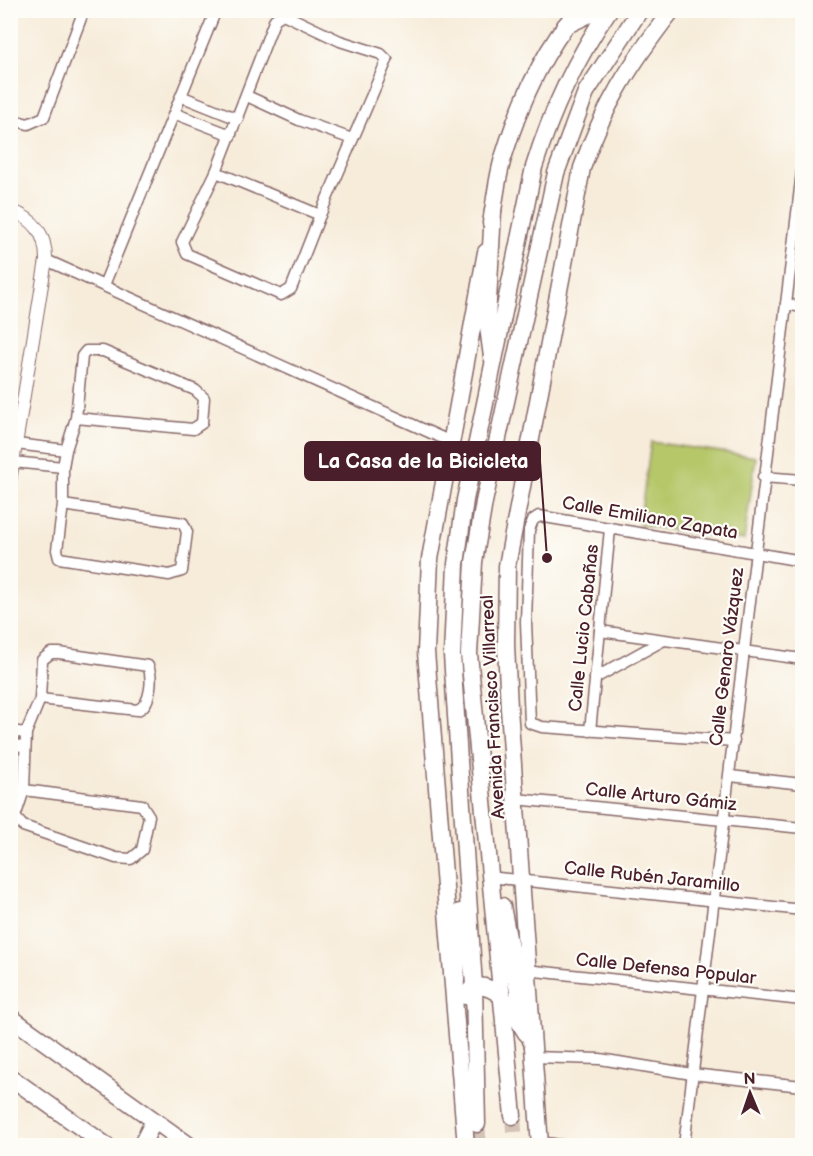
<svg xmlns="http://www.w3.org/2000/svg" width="813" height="1156" viewBox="0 0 813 1156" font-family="'Balsamiq Sans',sans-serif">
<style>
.grass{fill:#b6c76a;stroke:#80734a;stroke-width:1.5}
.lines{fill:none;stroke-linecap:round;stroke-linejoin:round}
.trunk-tunnel{stroke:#d4c3b7;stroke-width:16;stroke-dasharray:16 8;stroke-linecap:butt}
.minor-casing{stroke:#876768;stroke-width:13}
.tertiary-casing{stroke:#876768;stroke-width:14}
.primary-casing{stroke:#876768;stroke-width:19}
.trunk-casing{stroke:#876768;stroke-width:19}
.minor{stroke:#fff;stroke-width:10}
.tertiary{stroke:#fff;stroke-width:12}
.primary{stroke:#fff;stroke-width:16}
.trunk{stroke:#fff;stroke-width:16}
.labels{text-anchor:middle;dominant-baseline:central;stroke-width:4.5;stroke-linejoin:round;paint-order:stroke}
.street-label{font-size:18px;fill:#4a1f2b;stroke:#fdfcf7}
.leader{fill:none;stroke:#4a1f2b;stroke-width:2}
.callout-dot{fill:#4a1f2b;stroke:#fdfcf7;stroke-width:2}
.callout{fill:#4a1f2b;stroke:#4a1f2b;stroke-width:2}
.callout-label{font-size:20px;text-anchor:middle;font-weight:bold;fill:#fff}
</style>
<rect width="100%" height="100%" fill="#fdfcf7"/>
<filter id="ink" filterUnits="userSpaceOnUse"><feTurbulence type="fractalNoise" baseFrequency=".0167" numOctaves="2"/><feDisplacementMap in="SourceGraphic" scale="12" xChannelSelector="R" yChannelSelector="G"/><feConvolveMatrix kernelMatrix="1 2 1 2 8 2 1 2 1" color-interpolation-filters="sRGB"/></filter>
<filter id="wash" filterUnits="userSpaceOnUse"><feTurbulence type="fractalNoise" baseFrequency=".008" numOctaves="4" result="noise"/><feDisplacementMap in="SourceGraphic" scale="24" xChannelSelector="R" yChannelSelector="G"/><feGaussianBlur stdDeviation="1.35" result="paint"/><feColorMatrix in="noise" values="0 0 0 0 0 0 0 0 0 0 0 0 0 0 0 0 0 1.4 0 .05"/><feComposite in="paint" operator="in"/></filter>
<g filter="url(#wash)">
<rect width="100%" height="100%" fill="#f7ecda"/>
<polygon class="grass" points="651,442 756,457 744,540 639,525"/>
</g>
<g filter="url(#ink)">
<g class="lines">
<g class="trunk-tunnel">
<polyline points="513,1116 515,1146"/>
<polyline points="477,1124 479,1146"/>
</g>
<g class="minor-casing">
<g id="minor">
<polygon points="283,14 340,41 381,54 387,60 320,215 291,289 281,295 187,254 182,242 216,172 275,19"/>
<polyline points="247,96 299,120 352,139"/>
<polyline points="183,97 238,119"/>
<polyline points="176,114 231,135"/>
<polyline points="10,119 28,124 44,117 84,10"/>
<polyline points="216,172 320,215"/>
<polyline points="46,260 449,441"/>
<polyline points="104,285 216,10"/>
<polyline points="786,304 802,307"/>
<polyline points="16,444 66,450"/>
<polyline points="13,462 63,467"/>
<polyline points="763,477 802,480"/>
<polyline points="63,505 183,523 187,532 182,571 169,575 59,558 57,550 63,505 63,467 66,450 76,418 82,356 86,351 103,351 195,390 204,398 202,423 193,429 76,418"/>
<polyline points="600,631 802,659"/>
<polyline points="595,678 662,641"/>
<polyline points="10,731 26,733"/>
<polyline points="590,731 610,529"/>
<polyline points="734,741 542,727 530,723 526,622 529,530 533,520 539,516 802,561"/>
<polyline points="10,745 25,746"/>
<polyline points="730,776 802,784"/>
<path d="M24 790 142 805 149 816 142 850 131 859 116 858 23 826 15 817 24 790 26 733 40 699 42 660 51 653H59L148 666C153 678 151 706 137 710L40 699"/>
<polyline points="516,799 802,828"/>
<polyline points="498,878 802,910"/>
<polyline points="526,970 802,1000"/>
<polyline points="532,1057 600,1059 692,1074 802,1086"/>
<polyline points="539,1142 567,1146"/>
<polyline points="684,1146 802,172"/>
</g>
</g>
<g class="tertiary-casing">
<path id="tertiary" d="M10 210C35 219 46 234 46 260L10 481"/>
</g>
<g class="primary-casing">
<g id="primary">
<path d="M491 223C495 201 497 176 504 155 520 103 543 51 578 10"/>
<path d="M465 996 474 986C503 985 512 1011 526 1033"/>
<polyline points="10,1017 190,1146"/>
<polyline points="10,1077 107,1146"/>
<polyline points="141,1146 154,1121"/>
<polyline points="466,1146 426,652 430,559 486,252"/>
<path d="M540 1146 509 708 506 645 507 566 582 168C604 105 631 63 672 10"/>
</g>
</g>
<g class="trunk-casing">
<g id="trunk">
<polyline points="565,26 598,10"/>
<polyline points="492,357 487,319 493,211"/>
<polyline points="502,906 522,1012 531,1041"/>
<polyline points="455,997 460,912"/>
<polyline points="513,1116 469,654 474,562 484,502 556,173 586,92 640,10"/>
<path d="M477 1124 474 986 452 655 456 564 465 500 534 167C552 109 575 60 609 10"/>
</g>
</g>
<use href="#minor" class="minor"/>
<use href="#tertiary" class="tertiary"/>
<use href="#primary" class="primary"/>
<use href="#trunk" class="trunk"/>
</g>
</g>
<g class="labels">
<g class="street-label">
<text transform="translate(650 518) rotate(10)">Calle Emiliano Zapata</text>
<text transform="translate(584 628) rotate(-84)">Calle Lucio Cabañas</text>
<text transform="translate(727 657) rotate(-83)">Calle Genaro Vázquez</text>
<text transform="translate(493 707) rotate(-93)">Avenida Francisco Villarreal</text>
<text transform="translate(661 797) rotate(6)">Calle Arturo Gámiz</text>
<text transform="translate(652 877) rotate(6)">Calle Rubén Jaramillo</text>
<text transform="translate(666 969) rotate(6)">Calle Defensa Popular</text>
</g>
</g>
<path class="leader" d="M547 558L540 461"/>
<circle class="callout-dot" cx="547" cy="558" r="6"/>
<rect class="callout" x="305" y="442" width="235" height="38" rx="6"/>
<g class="callout-label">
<text x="423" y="468">La Casa de la Bicicleta</text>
</g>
<rect width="813" height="1156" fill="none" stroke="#fdfcf7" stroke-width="36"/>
<g transform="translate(750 1093) rotate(358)" stroke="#fdfcf7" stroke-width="4.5" paint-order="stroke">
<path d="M0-4.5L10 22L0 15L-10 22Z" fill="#4a1f2b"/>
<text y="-9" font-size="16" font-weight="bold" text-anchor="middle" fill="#4a1f2b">N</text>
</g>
</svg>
